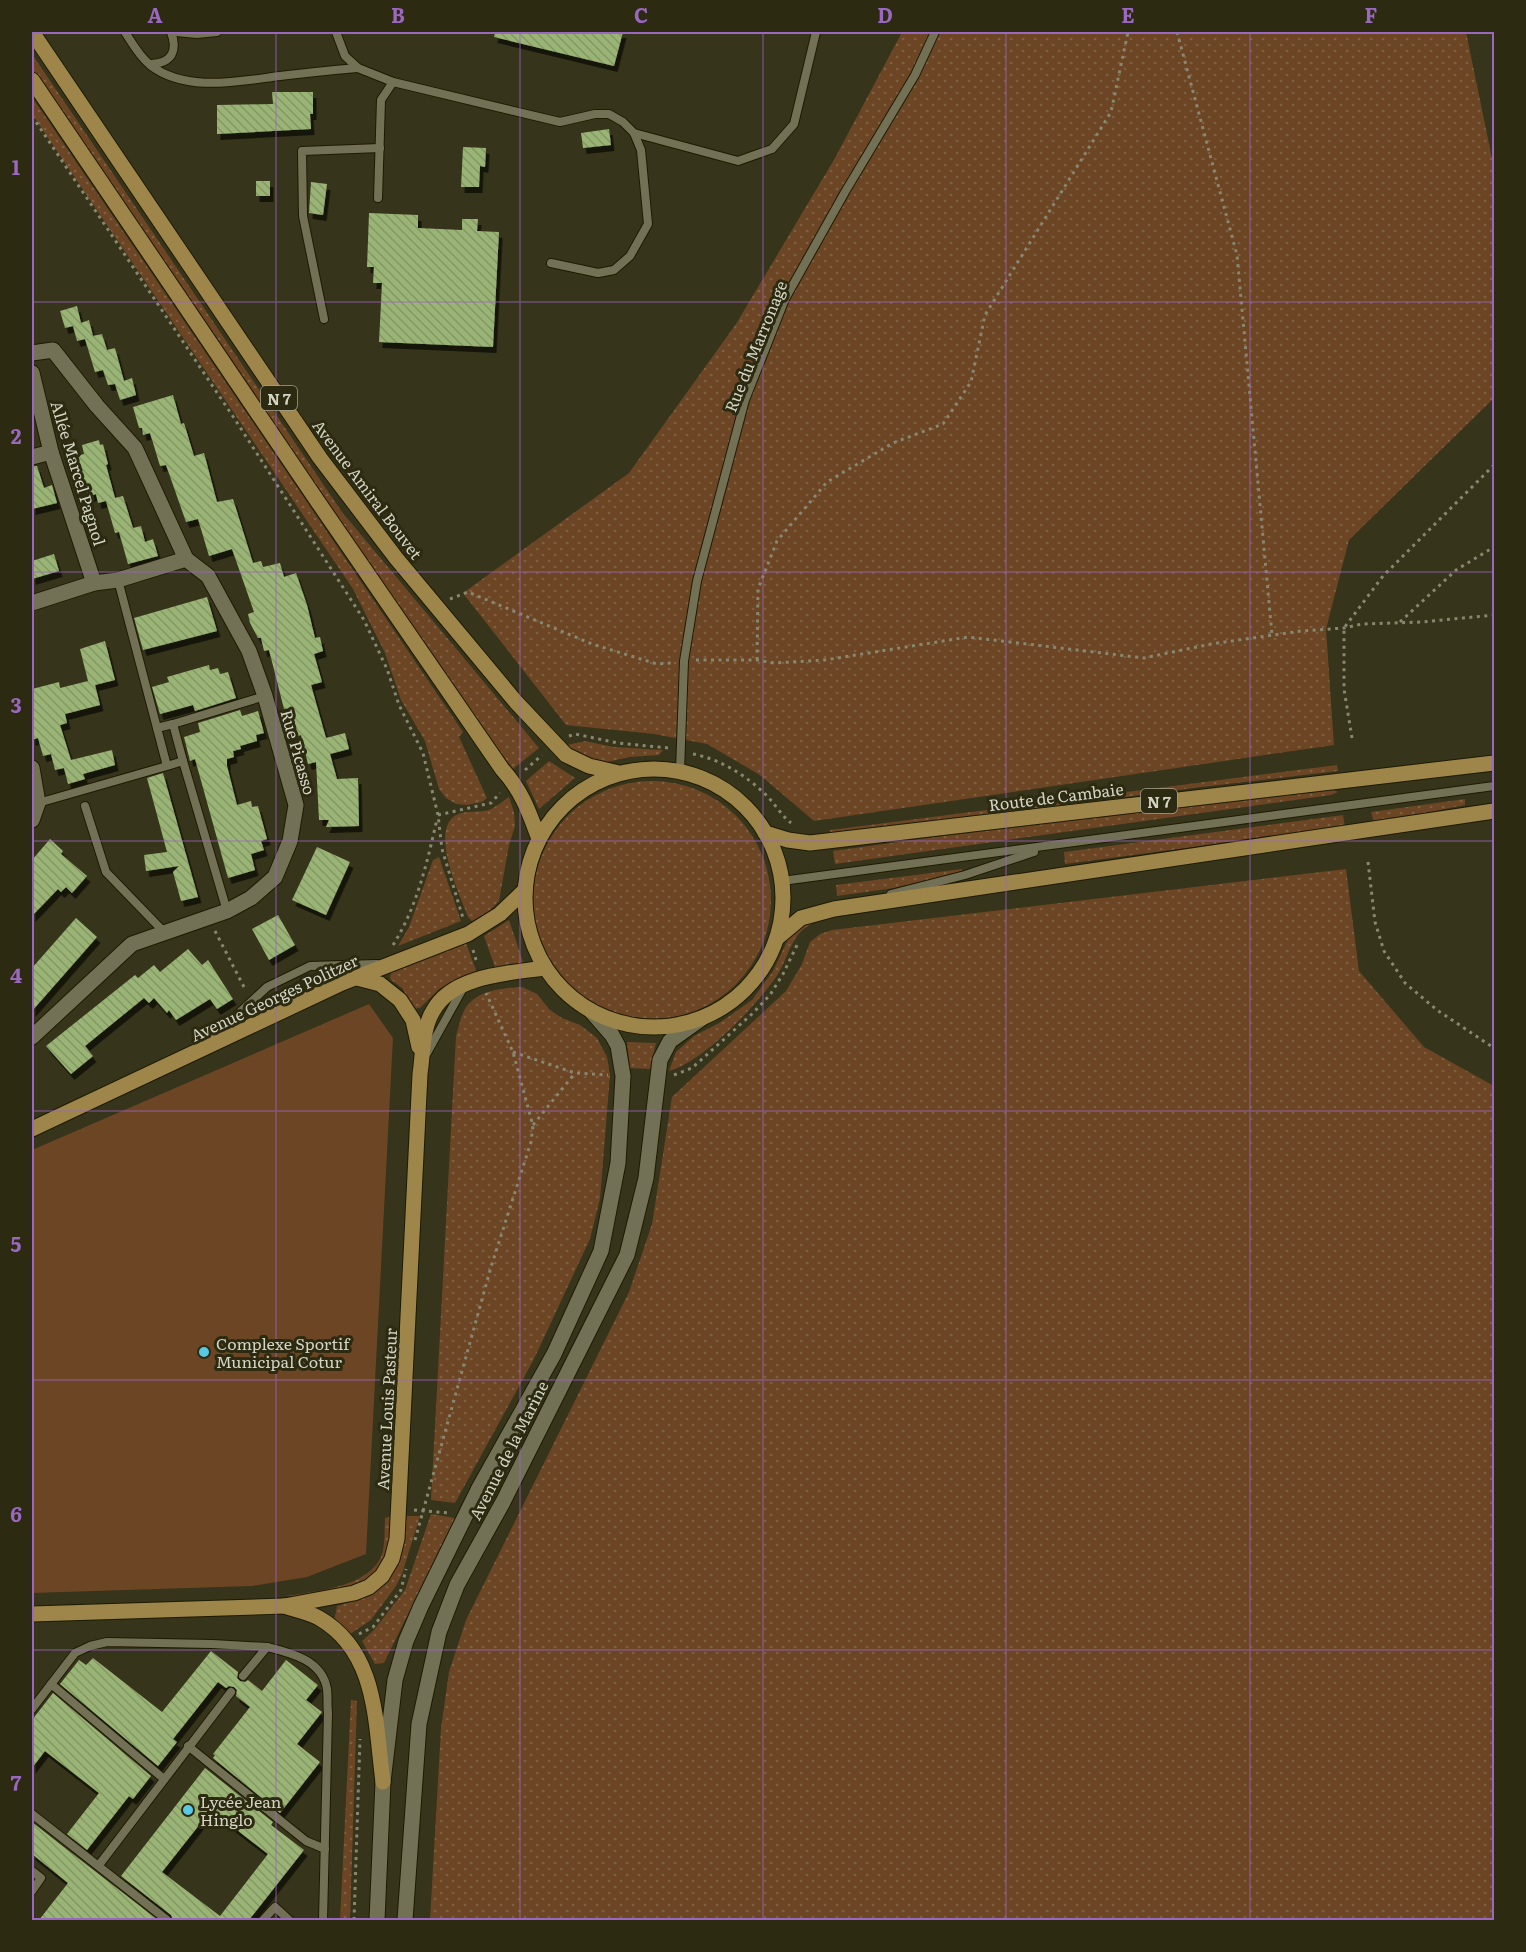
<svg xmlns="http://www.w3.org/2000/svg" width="1526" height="1952" viewBox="0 0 1526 1952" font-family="Literata,serif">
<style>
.green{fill:url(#green-dots)}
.pitch{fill:#6b4524}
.building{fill:url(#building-back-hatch);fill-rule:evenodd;filter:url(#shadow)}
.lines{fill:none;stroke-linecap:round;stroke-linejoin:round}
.service-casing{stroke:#1e1b02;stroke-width:10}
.minor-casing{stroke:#1e1b02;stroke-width:17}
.secondary-casing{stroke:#1e1b02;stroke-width:17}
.primary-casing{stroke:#1e1b02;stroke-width:17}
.path{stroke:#888772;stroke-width:3;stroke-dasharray:3 4.5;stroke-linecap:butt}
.service{stroke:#737155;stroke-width:8}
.minor{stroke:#737155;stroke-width:15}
.secondary{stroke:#737155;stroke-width:15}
.primary{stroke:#9e864b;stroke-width:15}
.grid{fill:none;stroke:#9a67c1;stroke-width:1.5;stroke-opacity:0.55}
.poi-dot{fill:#57c9e3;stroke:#2c2a10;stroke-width:2}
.labels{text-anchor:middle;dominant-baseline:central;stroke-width:6;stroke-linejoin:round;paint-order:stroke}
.shield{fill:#2c2a10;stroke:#a2a18e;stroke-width:1.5}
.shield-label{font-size:15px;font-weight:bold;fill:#d4d4c4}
.street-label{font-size:16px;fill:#d4d4c4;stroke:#2c2a10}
.poi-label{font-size:16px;fill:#d4d4c4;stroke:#2c2a10;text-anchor:start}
.neatline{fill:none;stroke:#9a67c1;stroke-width:2}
.grid-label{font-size:20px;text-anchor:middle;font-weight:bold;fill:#9a67c1}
</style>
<defs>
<pattern id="green-dots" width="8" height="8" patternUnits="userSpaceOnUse" patternTransform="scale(1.5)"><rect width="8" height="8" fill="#6b4524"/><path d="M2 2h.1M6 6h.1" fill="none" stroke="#7f5f42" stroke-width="1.8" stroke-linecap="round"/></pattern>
<pattern id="building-back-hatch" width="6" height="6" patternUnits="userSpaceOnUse" patternTransform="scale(1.5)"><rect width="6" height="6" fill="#9ab475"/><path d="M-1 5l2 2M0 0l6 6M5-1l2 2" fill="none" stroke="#849766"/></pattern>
<filter id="shadow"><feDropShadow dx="3.5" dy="6" stdDeviation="0" flood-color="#0009"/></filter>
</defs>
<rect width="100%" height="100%" fill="#36341a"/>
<g class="green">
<polygon points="902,32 1466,32 1494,168 1494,398 1349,540 1326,629 1334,745 814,821 760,775 707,744 654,734 566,725 463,593 629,473 736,324 835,158"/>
<polygon points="32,54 342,512 539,748 513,769 456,693 335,518 32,70"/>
<polygon points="32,97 463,732 459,737 487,798 482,802 467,805 456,804 446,798 439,789 425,741 401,700 385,653 353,589 32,114"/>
<polygon points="585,741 614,747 663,750 659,755 630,757 602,763 577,754 567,745"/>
<polygon points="549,761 575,778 539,809 526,781"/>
<polygon points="1337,765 1338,771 1193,788 831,836 830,830"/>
<circle cx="652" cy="900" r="119"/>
<polygon points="1331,789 1338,792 1331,795 835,864 833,851 1059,820"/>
<path d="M509 797 514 812 515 826 509 845 499 901 488 912 472 921 468 917C460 895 429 831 456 815 465 810 479 813 489 810 496 807 503 801 509 797Z"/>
<polygon points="1465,799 1465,805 1374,823 1371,812"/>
<polygon points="1343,815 1345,827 1065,864 1064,852"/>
<polygon points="439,857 461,921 398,946 409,927 433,860"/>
<polygon points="962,869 963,872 894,888 837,896 836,885"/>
<polygon points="1346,869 1359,971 1424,1047 1494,1086 1494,1920 430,1920 441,1728 449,1672 466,1620 629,1292 652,1224 672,1097 786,991 802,964 810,942 820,934 832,930"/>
<path d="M825 918C820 921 813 922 808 926 791 935 787 962 776 977 756 1006 703 1062 669 1071L676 1052 694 1036 721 1022 752 1000 773 971 792 931 804 921Z"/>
<polygon points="509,920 524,965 495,967 484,936"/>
<polygon points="466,943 477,973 439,989 420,1008 414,1009 402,988 390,979 391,971"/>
<path d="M522 987 537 994 550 1010 562 1018 580 1025 597 1038 607 1057 610 1075 600 1199 590 1239 534 1359 455 1503 431 1500 456 1036C458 1029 460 1020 463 1013 472 991 501 988 522 987Z"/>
<polygon points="627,1042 656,1043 650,1069 630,1068"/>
<polygon points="431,1514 455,1518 384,1663 375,1664 362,1641 374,1630 405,1590"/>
<path d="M392 1516 391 1538 387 1562 366 1585 307 1597 286 1596C315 1591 364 1588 380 1559 386 1548 384 1531 385 1518Z"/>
<path d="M407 1516H420L402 1574 396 1586 371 1620 350 1634 334 1621 337 1606C398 1589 397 1574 407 1516Z"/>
<polygon points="351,1700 357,1701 350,1920 340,1920"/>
</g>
<polygon class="pitch" points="369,1004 393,1038 366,1554 307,1577 252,1586 32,1593 32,1150"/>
<g class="building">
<polygon points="495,32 623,32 614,66 494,37"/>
<polygon points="272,92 313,92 313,114 310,114 311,129 217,134 217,105 273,104"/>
<polygon points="609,129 611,145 583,148 581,133"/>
<polygon points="463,147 486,148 485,167 480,166 479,187 461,187"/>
<rect x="256" y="181" width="14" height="15"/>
<polygon points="311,182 327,184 323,215 309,213"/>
<polygon points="369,213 418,215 418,228 462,230 462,219 478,219 477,231 499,232 493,347 379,342 382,283 373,283 374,267 367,267"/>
<polygon points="77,306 81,323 89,320 93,336 102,334 107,350 115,348 124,381 132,378 136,395 120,400 115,384 108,385 103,370 95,372 85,339 77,341 73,326 65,328 60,311"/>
<polygon points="173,395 181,424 184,423 194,456 204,453 217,502 233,499 253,563 261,561 263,567 280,563 284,577 296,573 307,605 315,638 320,637 323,651 314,654 322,682 311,685 326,738 345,733 349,749 330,754 337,779 358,778 359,826 326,827 329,820 319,820 316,762 308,764 301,735 298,736 291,708 284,709 269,650 264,651 261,638 258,638 250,623 248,614 254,612 232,549 209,556 198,519 186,522 166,465 160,466 150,433 143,435 142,428 139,428 133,407"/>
<polygon points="99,440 100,445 103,444 108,464 106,465 115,498 123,496 133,528 141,526 145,542 153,539 158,556 128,564 119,532 115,533 106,501 98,503 96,494 88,497 77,456 84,454 82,445"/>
<polygon points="32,466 37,466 44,488 52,485 57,503 32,509"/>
<polygon points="54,554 59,571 32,579 32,561"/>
<polygon points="207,597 217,631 143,650 134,618"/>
<polygon points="105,641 115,680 95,685 100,705 65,714 67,723 60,725 71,760 112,750 115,765 83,774 85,779 68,784 64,768 55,770 51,754 43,756 38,738 32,740 32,689 59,682 60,688 88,681 80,649"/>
<polygon points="209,665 210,670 218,668 220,674 228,672 236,698 195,711 193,705 160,714 152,687 169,682 167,677"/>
<polygon points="240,710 242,716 258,711 264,733 256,735 257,741 240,746 241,749 233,751 234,757 227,759 227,766 237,805 251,801 252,807 258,806 267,839 261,841 264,850 251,854 255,870 228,878 195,759 190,761 184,737 200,732 198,723"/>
<polygon points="163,773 198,897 181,901 173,872 179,866 146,871 144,855 167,852 147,778"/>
<polygon points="50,839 63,851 61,854 87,876 72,893 66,887 61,892 58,889 32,916 32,860"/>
<polygon points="317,847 350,862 326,915 292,900"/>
<polygon points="278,915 295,945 269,960 252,929"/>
<polygon points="76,918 97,937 32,1011 32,968"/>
<polygon points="188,949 202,965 208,960 233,999 217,1009 210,999 176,1020 169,1010 167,1013 154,998 149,1003 144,998 85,1046 93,1056 71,1074 46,1046 135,975 138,978 154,965 160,972"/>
<polygon points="211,1651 238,1672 237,1678 240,1681 245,1682 248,1680 262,1691 286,1660 318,1685 306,1700 322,1712 297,1744 320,1762 280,1813 213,1758 215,1755 213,1754 250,1707 236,1696 237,1690 234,1687 229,1686 226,1688 218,1682 173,1739 177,1742 158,1766 60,1684 79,1660 86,1665 93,1658 162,1712"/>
<polygon points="53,1693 151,1776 133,1799 129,1796 87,1850 67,1834 99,1793 45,1751 32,1768 32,1720"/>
<path d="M205 1768 273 1822 271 1825 304 1850 249 1920H173L171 1915 121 1876ZM211 1810 268 1854 220 1916 162 1872Z"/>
<polygon points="32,1822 60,1844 158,1920 39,1920 68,1883 32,1854"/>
</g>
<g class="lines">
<g class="service-casing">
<g id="service">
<path d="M125 32C132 43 139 56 150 65 186 93 239 81 280 76 306 73 332 70 358 68"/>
<polyline points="176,32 197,34 217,32"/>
<polyline points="336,32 345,56 358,68 393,82 560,122 595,114 609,114 623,122 634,133 641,150 648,224 630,256 614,270 598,273 551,263"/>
<path d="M151 64C172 63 178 51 171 32"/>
<polyline points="634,133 738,161 772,149 794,124 816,32"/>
<polyline points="378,198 381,100 393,82"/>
<polyline points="324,319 303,216 302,151 380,148"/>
<polyline points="118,580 157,728"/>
<polyline points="173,724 265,696"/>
<polyline points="183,761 227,911"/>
<polyline points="680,771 684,661 697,581 745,400 785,299 845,192 915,75 935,32"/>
<polyline points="38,803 167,766 183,761 173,724 157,728 167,766"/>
<polyline points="85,806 106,872 165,933"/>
<polyline points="782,881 1494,786"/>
<polyline points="891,894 965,875 1034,852"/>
<polyline points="210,1040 267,987 310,966 377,964"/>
<polyline points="427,1053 462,990"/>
<path d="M243 1676 267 1647C291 1653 322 1660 327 1689 328 1696 327 1705 328 1713L323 1920"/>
<polyline points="51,1684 164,1779"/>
<polyline points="32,1709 75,1653 90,1646 107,1642 212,1644 267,1647"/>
<polyline points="188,1746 306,1841 325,1849"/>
<polyline points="32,1814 167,1920"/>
<polyline points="99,1865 231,1692"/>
<polyline points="32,1871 41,1878 32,1891"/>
<polyline points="263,1920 275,1907 289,1920"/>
</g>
</g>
<g class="minor-casing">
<g id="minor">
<polyline points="32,353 53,350 97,406 135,448 186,559 208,576 249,651 265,696 296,805 290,841 275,877 251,898 227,911 132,944 32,1037"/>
<polyline points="32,373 51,452 94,583"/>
<polyline points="32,457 51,452"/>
<polyline points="32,603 94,583 118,580 186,559"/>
<polyline points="32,768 38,803 32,820"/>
</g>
</g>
<g class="secondary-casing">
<g id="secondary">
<polyline points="377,1920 383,1782 395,1680 406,1641 421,1606 478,1490 554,1354 601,1251 618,1163 623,1076 618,1046 612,1035 591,1011"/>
<polyline points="405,1920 419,1724 439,1632 457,1585 503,1502 627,1255 646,1178 660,1060 670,1041 701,1019"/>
</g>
</g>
<g class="primary-casing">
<g id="primary">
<polyline points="32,32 320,458 396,558 516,702 566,755 589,766 619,773"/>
<path d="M32 80 318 502 502 769C522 791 529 812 539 839"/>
<circle cx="654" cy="898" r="129"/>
<polyline points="765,833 788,840 810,843 1494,763"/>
<polyline points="777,938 801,918 834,909 1494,811"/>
<polyline points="357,978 380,984 400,1000 413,1020 419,1047"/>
<polyline points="32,1129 342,983 468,934 500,914 525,890"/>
<path d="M284 1606C295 1610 308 1612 319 1618 378 1652 375 1723 383 1782"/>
<path d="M32 1614 284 1606 354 1593 369 1587 382 1576 392 1559 397 1539 420 1074C423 1054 422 1029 433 1011 452 975 510 973 545 968"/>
</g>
</g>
<g class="path">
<polyline points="1177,32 1237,255 1272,635"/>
<polyline points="32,116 236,421 364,620 387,669 399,705 423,753 438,815 442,849 463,918"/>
<polyline points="450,599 468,592 592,644 657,664 671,663"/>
<polyline points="1400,622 1456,570 1494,547"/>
<polyline points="696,660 757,660 774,663 825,660 968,637 1144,658 1211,644 1301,631 1344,628 1362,624 1422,622 1494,615"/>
<polyline points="757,660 758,589 777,541 827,482 893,443 943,424 971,382 985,315 1111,112 1128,32"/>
<polyline points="569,736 575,734 618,743 669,748"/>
<polyline points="1352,738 1344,689 1344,628 1383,576 1494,465"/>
<path d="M693 754C720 759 747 776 766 795 775 804 781 815 791 823"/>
<polyline points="525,770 542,755"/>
<polyline points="438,815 491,803 500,793"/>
<polyline points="1368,862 1375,922 1384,951 1405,983 1437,1010 1494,1048"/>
<polyline points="215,931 245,989"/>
<path d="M393 945C417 907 427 863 437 819"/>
<polyline points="473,950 477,963"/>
<polyline points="513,1052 575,1073 608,1075"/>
<polyline points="674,1075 692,1068 752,1014 770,995 783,974 798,943"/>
<polyline points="533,1125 575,1073"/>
<polyline points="414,1510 449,1513"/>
<polyline points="415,1540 491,1267 531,1142 533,1126 513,1052 486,993"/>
<polyline points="359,1634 373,1627 401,1590 406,1569"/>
<polyline points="354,1920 360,1739"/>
</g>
<use href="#service" class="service"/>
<use href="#minor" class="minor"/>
<use href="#secondary" class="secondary"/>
<use href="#primary" class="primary"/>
</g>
<path class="grid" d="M276 32V1920M520 32V1920M763 32V1920M1006 32V1920M1250 32V1920M32 302H1494M32 572H1494M32 841H1494M32 1111H1494M32 1380H1494M32 1650H1494"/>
<g class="poi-dot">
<circle cx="204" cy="1352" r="6"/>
<circle cx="188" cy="1810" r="6"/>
</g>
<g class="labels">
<g class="shield">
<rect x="261" y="386" width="36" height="24" rx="4.5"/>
<rect x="1141" y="789" width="36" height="24" rx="4.5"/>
</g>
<g class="shield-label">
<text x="279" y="398">N 7</text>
<text x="1159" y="801">N 7</text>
</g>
<g class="street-label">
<text transform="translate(755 346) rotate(-68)">Rue du Marronage</text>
<text transform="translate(79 473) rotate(73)">Allée Marcel Pagnol</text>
<text transform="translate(368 489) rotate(53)">Avenue Amiral Bouvet</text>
<text transform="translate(299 752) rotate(74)">Rue Picasso</text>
<text transform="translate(1056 796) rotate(-7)">Route de Cambaie</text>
<text transform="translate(274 997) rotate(-25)">Avenue Georges Politzer</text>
<text transform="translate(386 1409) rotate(-87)">Avenue Louis Pasteur</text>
<text transform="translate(508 1450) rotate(-63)">Avenue de la Marine</text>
</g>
<g class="poi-label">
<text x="216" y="1343">Complexe Sportif<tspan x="216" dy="18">Municipal Cotur</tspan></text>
<text x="200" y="1801">Lycée Jean<tspan x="200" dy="18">Hinglo</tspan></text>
</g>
</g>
<rect width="1526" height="1952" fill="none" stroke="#2c2a10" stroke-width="66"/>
<rect x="33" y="33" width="1460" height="1886" class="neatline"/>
<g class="grid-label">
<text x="155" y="23">A</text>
<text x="398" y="23">B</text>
<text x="641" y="23">C</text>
<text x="885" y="23">D</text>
<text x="1128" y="23">E</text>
<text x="1371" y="23">F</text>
<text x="16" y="175">1</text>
<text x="16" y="444">2</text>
<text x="16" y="713">3</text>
<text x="16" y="983">4</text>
<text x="16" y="1252">5</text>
<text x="16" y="1522">6</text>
<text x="16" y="1791">7</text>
</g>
</svg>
